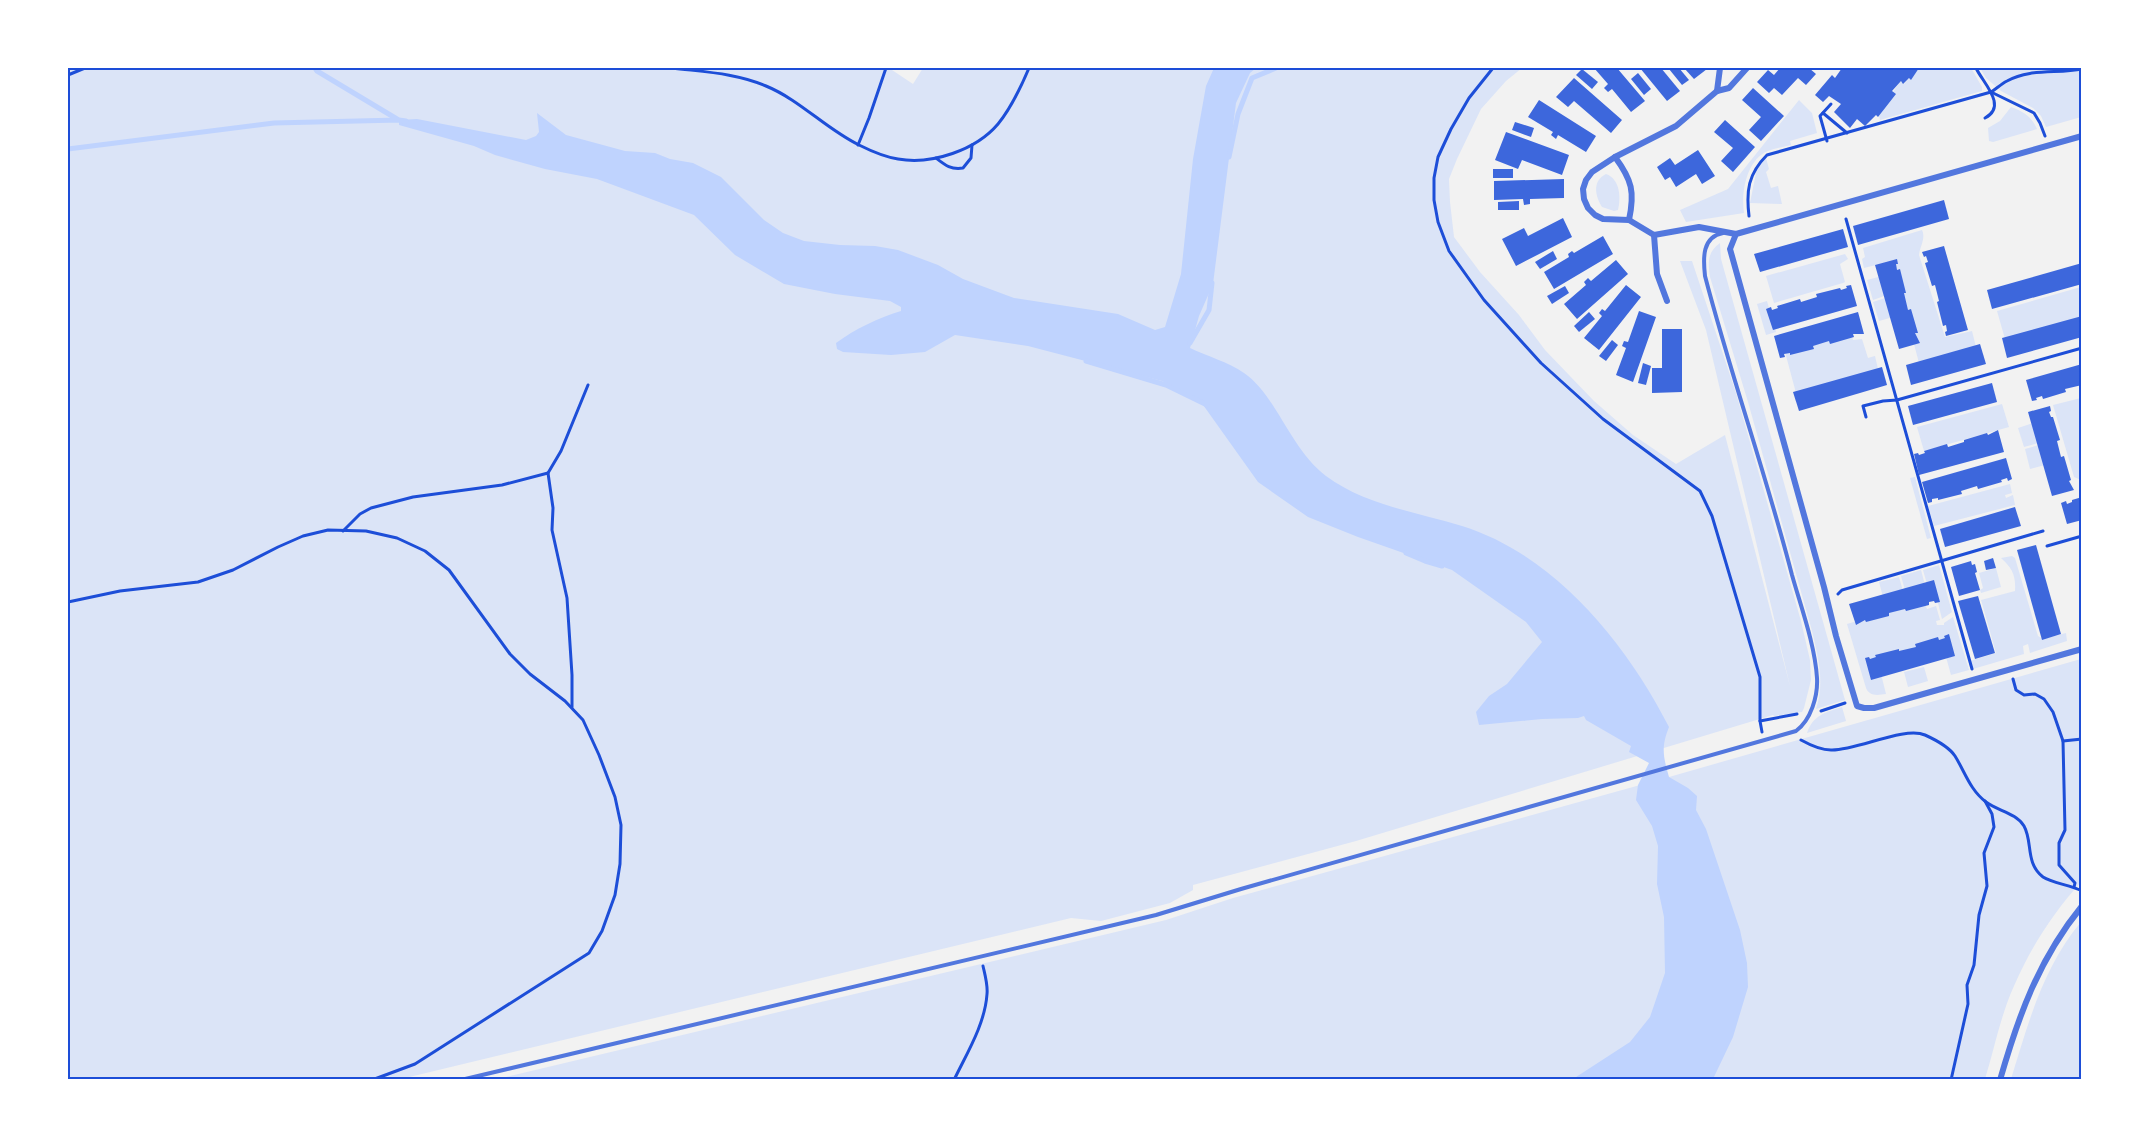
<svg xmlns="http://www.w3.org/2000/svg" width="2149" height="1147" viewBox="0 0 2149 1147" font-family="'Public Sans',sans-serif">
<style>
.green{fill:#dbe4f7}
.water{fill:#bfd3fe}
.lines{fill:none;stroke-linecap:round;stroke-linejoin:round}
.stream{stroke:#bfd3fe;stroke-width:5}
.building{fill:#3d67dc}
.path{stroke:#1d4ed8;stroke-width:3}
.service{stroke:#5277de;stroke-width:4}
.minor{stroke:#5277de;stroke-width:6}
.neatline{fill:none;stroke:#1d4ed8;stroke-width:2}
</style>
<rect width="100%" height="100%" fill="#f2f2f2"/>
<g class="green">
<polygon points="68,68 889,68 913,84 923,68 1522,68 1506,81 1481,109 1457,159 1449,179 1450,202 1454,237 1480,272 1519,315 1545,350 1594,401 1633,435 1676,464 1725,435 1790,686 1706,330 1680,261 1692,261 1736,393 1801,621 1810,660 1811,680 1804,708 1802,712 1774,716 1773,715 1356,841 1193,885 1193,890 1170,903 1101,921 1071,918 401,1079 68,1079"/>
<path d="M1919 68H1971L1982 87V91L1880 120 1879 116C1887 106 1891 92 1901 81L1904 84 1909 78 1911 79Z"/>
<polygon points="1980,68 2081,68 2081,117 2046,127 2041,116 2033,108 2001,91 1986,78"/>
<path d="M1799 100 1812 113 1817 133 1790 141 1791 145C1784 147 1775 148 1768 151 1746 160 1741 193 1744 213L1686 222 1680 210 1728 189Z"/>
<path d="M2011 107C2024 112 2031 116 2037 129L1993 142 1989 141 1988 128 2000 121Z"/>
<polygon points="1766,158 1769,169 1766,172 1771,188 1778,186 1782,204 1750,203 1757,168"/>
<path d="M1606 174C1620 179 1621 197 1618 210L1614 211 1602 207C1595 196 1592 181 1606 174Z"/>
<path d="M1922 230C1926 238 1920 246 1919 255L1945 337 1972 331 1976 347 1919 363 1892 261 1864 268 1862 259 1865 257 1863 248Z"/>
<path d="M1720 243 1721 259 1845 700 1816 709C1825 684 1818 656 1812 631L1748 402 1710 277C1708 263 1707 252 1720 243Z"/>
<polygon points="1845,254 1848,259 1840,264 1845,282 1843,283 1774,303 1766,276"/>
<polygon points="1882,276 1887,295 1873,300 1867,280"/>
<polygon points="2081,287 2081,317 2005,339 1997,311"/>
<polygon points="1888,297 1893,317 1879,321 1873,302"/>
<polygon points="1767,301 1776,332 1766,335 1757,304"/>
<polygon points="1851,333 1853,340 1862,339 1868,358 1875,356 1878,369 1796,393 1785,352"/>
<polygon points="2081,398 2082,398 2081,480 2074,477 2053,405"/>
<polygon points="2002,404 2009,427 1924,451 1917,427"/>
<polygon points="2033,423 2039,443 2024,447 2018,428"/>
<polygon points="2039,445 2045,465 2030,469 2025,449"/>
<polygon points="1915,477 1931,538 1927,539 1910,478"/>
<polygon points="2010,484 2012,493 2005,495 2006,498 2013,495 2015,505 1934,526 1928,506"/>
<path d="M2012 556 2015 558 2038 636 2043 639 2066 633 2067 641 2030 653 2028 644 2023 646 2024 654 1973 669 1970 661 1996 653 1981 600 2015 591C2016 575 2012 568 2001 558Z"/>
<polygon points="1939,565 1952,612 1942,619 1933,583 1927,584 1923,570"/>
<polygon points="1996,568 2001,587 1981,593 1980,590 1983,588 1979,573"/>
<polygon points="1921,570 1925,585 1905,590 1901,576"/>
<polygon points="1899,577 1903,591 1883,597 1879,582"/>
<path d="M1924 602 1927 609 1936 606 1940 620 1936 621 1937 625H1944V623L1953 617 1969 670 1951 675 1946 657 1881 674 1886 694C1878 695 1870 697 1866 688L1847 624Z"/>
<path d="M2081 659V882C2053 913 2031 947 2014 986 2001 1014 1994 1050 1985 1079L493 1080 1166 920 1233 898 1669 777Z"/>
<polygon points="1924,667 1928,681 1908,687 1904,672"/>
<path d="M1842 707 1846 721 1807 733C1813 715 1826 712 1842 707Z"/>
<path d="M2081 922V1079H2011C2028 1024 2043 967 2081 922Z"/>
</g>
<path class="water" d="M1214 68H1256L1250 73 1236 103 1213 284 1199 316 1190 348C1207 356 1228 362 1244 373 1277 396 1290 449 1326 476 1365 505 1416 512 1462 526 1555 555 1626 643 1669 727 1661 747 1663 756 1669 777L1688 788 1697 796 1696 810 1706 829 1740 930 1747 963 1748 987 1733 1037 1713 1079H1573L1630 1042 1650 1017 1665 973 1664 917 1657 884 1658 846 1652 826 1636 800 1638 785 1649 763 1629 752 1631 746 1586 720 1584 716 1578 718 1542 719 1479 725 1476 712 1489 696 1507 684 1542 642 1526 622 1452 570 1358 537 1308 517 1258 482 1201 402 1162 381 1028 346 955 335 925 352 891 355 843 352 837 349 836 343C855 329 878 318 901 311V307L890 301 835 294 784 284 735 255 694 215 597 179 545 169 495 155 474 146 399 125V120L417 119 526 140 536 136 539 132 537 113 566 135 625 151 655 153 670 159 693 163 721 177 764 220 783 233 804 241 840 245 875 246 898 250 938 265 963 279 1014 298 1118 314 1155 330 1165 327 1181 274 1193 159 1206 86Z"/>
<g class="lines">
<g class="stream">
<polyline points="315,68 317,71 397,119"/>
<polyline points="68,149 274,123 399,120 406,121"/>
<polyline points="1229,157 1238,114 1252,78 1276,68"/>
<polyline points="1190,343 1209,310 1212,283"/>
<polyline points="1086,361 1166,385 1207,405"/>
<polyline points="1406,553 1425,561 1442,566"/>
</g>
</g>
<g class="building">
<polygon points="1594,68 1617,68 1645,101 1631,112 1612,89 1608,92 1604,88 1608,84"/>
<polygon points="1640,68 1661,68 1680,91 1667,101"/>
<polygon points="1671,68 1679,68 1689,80 1682,85 1669,69"/>
<polygon points="1684,68 1706,68 1707,69 1694,79"/>
<polygon points="1780,68 1809,68 1816,74 1806,85 1798,78 1782,95 1774,88 1769,93 1757,82 1768,70 1774,75"/>
<polygon points="1842,68 1919,68 1911,80 1909,78 1903,84 1901,81 1892,91 1896,94 1878,117 1876,115 1865,126 1857,119 1850,128 1834,112 1841,104 1829,96 1823,102 1815,95 1832,75 1835,78"/>
<polygon points="1582,69 1598,82 1592,89 1576,75"/>
<polygon points="1638,73 1651,89 1644,95 1631,79"/>
<polygon points="1574,78 1622,120 1611,133 1574,101 1568,107 1556,97"/>
<polygon points="1753,88 1784,116 1761,141 1749,130 1761,117 1742,100"/>
<polygon points="1539,100 1596,136 1586,152 1558,135 1556,139 1551,135 1553,132 1528,117"/>
<polygon points="1725,120 1755,147 1733,172 1721,161 1733,148 1714,132"/>
<polygon points="1515,122 1534,128 1531,137 1512,130"/>
<polygon points="1506,132 1569,155 1562,175 1522,160 1518,169 1495,160"/>
<polygon points="1698,150 1715,176 1702,184 1696,174 1676,187 1670,177 1665,180 1657,167 1670,158 1675,165"/>
<rect x="1493" y="169" width="20" height="9"/>
<polygon points="1564,179 1564,198 1530,199 1530,204 1524,205 1523,199 1494,200 1494,181"/>
<polygon points="1944,200 1949,219 1858,245 1853,226"/>
<polygon points="1519,201 1519,210 1498,210 1498,202"/>
<polygon points="1563,218 1572,237 1516,266 1502,239 1524,228 1528,236"/>
<polygon points="1843,229 1848,247 1760,272 1754,254"/>
<polygon points="1603,236 1613,254 1554,289 1544,272 1569,257 1568,254 1572,251 1574,253"/>
<polygon points="1944,246 1968,330 1946,336 1945,332 1947,331 1946,325 1943,326 1937,302 1939,301 1935,285 1932,286 1925,263 1928,262 1926,256 1924,257 1922,252"/>
<polygon points="1553,251 1557,259 1540,269 1535,262"/>
<polygon points="1897,259 1898,264 1896,264 1897,270 1900,269 1906,293 1904,293 1908,310 1911,309 1918,333 1915,333 1920,343 1899,349 1875,265"/>
<polygon points="1616,260 1628,274 1577,319 1564,304 1586,285 1584,282 1588,278 1591,281"/>
<polygon points="2082,263 2082,284 1992,309 1987,290"/>
<polygon points="1626,285 1641,297 1599,350 1584,338 1602,316 1599,313 1602,309 1605,311"/>
<polygon points="1851,285 1857,306 1773,330 1766,309 1771,307 1772,310 1778,308 1777,306 1800,299 1801,302 1817,297 1816,294 1840,288 1841,290 1847,288 1846,286"/>
<polygon points="1565,286 1569,293 1552,304 1547,296"/>
<polygon points="1639,311 1656,317 1633,382 1616,375 1626,348 1622,346 1624,341 1628,342"/>
<polygon points="1589,312 1595,319 1579,332 1574,326"/>
<polygon points="1858,312 1864,334 1853,334 1854,337 1830,344 1829,341 1813,346 1814,349 1790,355 1790,353 1784,354 1785,357 1780,358 1774,336"/>
<polygon points="2082,316 2082,337 2007,358 2002,338"/>
<polygon points="1662,329 1682,329 1682,392 1652,393 1652,368 1662,368"/>
<polygon points="1612,340 1618,345 1606,361 1599,356"/>
<polygon points="1980,344 1986,364 1911,385 1906,365"/>
<polygon points="1643,363 1651,366 1646,385 1638,383"/>
<polygon points="2082,364 2082,385 2065,389 2066,392 2043,399 2042,396 2036,398 2037,400 2032,401 2026,380"/>
<polygon points="1882,367 1887,385 1799,411 1793,392"/>
<polygon points="1992,383 1997,402 1913,425 1908,406"/>
<polygon points="2050,406 2051,411 2049,412 2051,417 2053,417 2060,440 2057,441 2061,457 2064,456 2071,480 2069,481 2074,490 2052,496 2028,412"/>
<polygon points="1998,430 2004,452 1919,475 1914,454 1918,453 1919,455 1925,453 1924,451 1947,444 1948,447 1964,442 1964,440 1987,433 1988,435"/>
<polygon points="2006,458 2012,479 2008,481 2007,478 2001,480 2002,482 1978,489 1977,486 1961,491 1962,494 1938,500 1938,498 1932,499 1932,502 1928,503 1922,482"/>
<polygon points="2082,497 2082,520 2067,524 2061,503 2066,501 2067,504 2072,502 2072,500"/>
<polygon points="2015,507 2021,526 1945,547 1940,529"/>
<polygon points="2036,545 2061,634 2042,640 2017,550"/>
<polygon points="1993,558 1996,568 1986,570 1984,561"/>
<polygon points="1971,561 1972,565 1975,564 1977,572 1975,573 1980,590 1959,596 1951,567"/>
<polygon points="1934,580 1940,602 1935,603 1934,601 1929,602 1929,605 1906,611 1905,609 1889,613 1889,616 1866,622 1865,620 1856,625 1849,604"/>
<polygon points="1978,596 1995,653 1975,659 1958,601"/>
<polygon points="1949,634 1955,656 1871,680 1865,658 1869,657 1870,659 1876,657 1875,655 1899,649 1899,651 1916,647 1915,644 1938,637 1939,640 1945,638 1944,636"/>
</g>
<g class="lines">
<g class="path">
<path d="M672 68C704 72 736 73 766 86 800 100 826 129 859 145 871 151 885 157 898 159 932 165 976 150 998 124 1012 107 1021 87 1029 68"/>
<polyline points="1493,68 1469,98 1451,129 1438,157 1434,178 1434,200 1438,222 1449,251 1484,300 1541,363 1603,419 1700,491 1712,516 1760,677 1760,721 1762,732"/>
<path d="M1976 68C1983 83 2008 106 1985 118"/>
<polyline points="68,75 85,68"/>
<polyline points="1991,92 2034,113 2040,123 2045,136"/>
<polyline points="1823,113 1847,133"/>
<polyline points="1827,141 1820,116 1831,104"/>
<polyline points="858,145 869,118 886,68"/>
<path d="M936 158C945 165 951 170 963 168L971 158 972 145"/>
<path d="M1749 216C1746 191 1748 174 1767 155L1991 92C1996 89 2001 84 2007 81 2030 68 2057 74 2082 69"/>
<polyline points="1846,219 1972,669"/>
<polyline points="1866,417 1863,406 1883,401 1897,400 2082,348"/>
<polyline points="343,531 360,514 371,508 413,497 502,485 548,473"/>
<polyline points="2047,546 2082,536"/>
<polyline points="1838,594 1842,590 2043,531"/>
<polyline points="68,602 120,591 198,582 233,570 278,547 303,536 328,530 366,531 397,538 425,551 449,570 510,654 530,674 565,701 583,720 599,755 615,797 621,825 620,864 615,895 602,931 589,953 415,1064 372,1080"/>
<polyline points="2013,679 2016,690 2024,695 2035,694 2044,699 2053,712 2063,741 2065,830 2059,843 2059,865 2075,883 2074,887"/>
<polyline points="572,707 572,675 567,598 552,530 553,508 548,473 561,451 588,385"/>
<polyline points="1821,711 1845,703"/>
<polyline points="1760,721 1797,714"/>
<path d="M1801 740C1810 745 1820 750 1831 750 1856 751 1904 726 1925 735 1936 740 1949 747 1955 756 1965 772 1970 790 1986 802 1998 811 2016 813 2024 826 2033 842 2025 863 2043 877 2052 883 2070 885 2082 891"/>
<polyline points="2063,741 2082,739"/>
<path d="M954 1080C967 1053 985 1024 987 994 988 985 985 975 983 966"/>
<polyline points="1951,1080 1968,1004 1967,985 1974,965 1979,915 1987,886 1984,853 1994,827 1992,814 1985,801"/>
</g>
<path class="service" d="M461 1080 1156 915 1241 889 1796 731C1811 720 1818 696 1817 678 1815 645 1801 607 1792 575 1766 474 1731 376 1705 276 1703 258 1702 237 1723 233"/>
<g class="minor">
<polyline points="1717,91 1720,68"/>
<polyline points="2082,136 1736,234 1730,249 1824,587 1836,636 1857,706 1864,708 1874,708 2082,649"/>
<path d="M1615 157C1632 180 1635 192 1629 220"/>
<polyline points="1736,234 1699,227 1654,235 1629,220 1603,219 1595,215 1588,208 1584,199 1583,189 1586,180 1592,172 1615,157 1676,126 1717,91 1729,88 1747,68"/>
<polyline points="1654,235 1657,274 1667,301"/>
<path d="M2000 1080C2019 1014 2039 959 2082 906"/>
</g>
</g>
<rect width="2149" height="1147" fill="none" stroke="#ffffff" stroke-width="138"/>
<rect x="69" y="69" width="2011" height="1009" class="neatline"/>
</svg>
